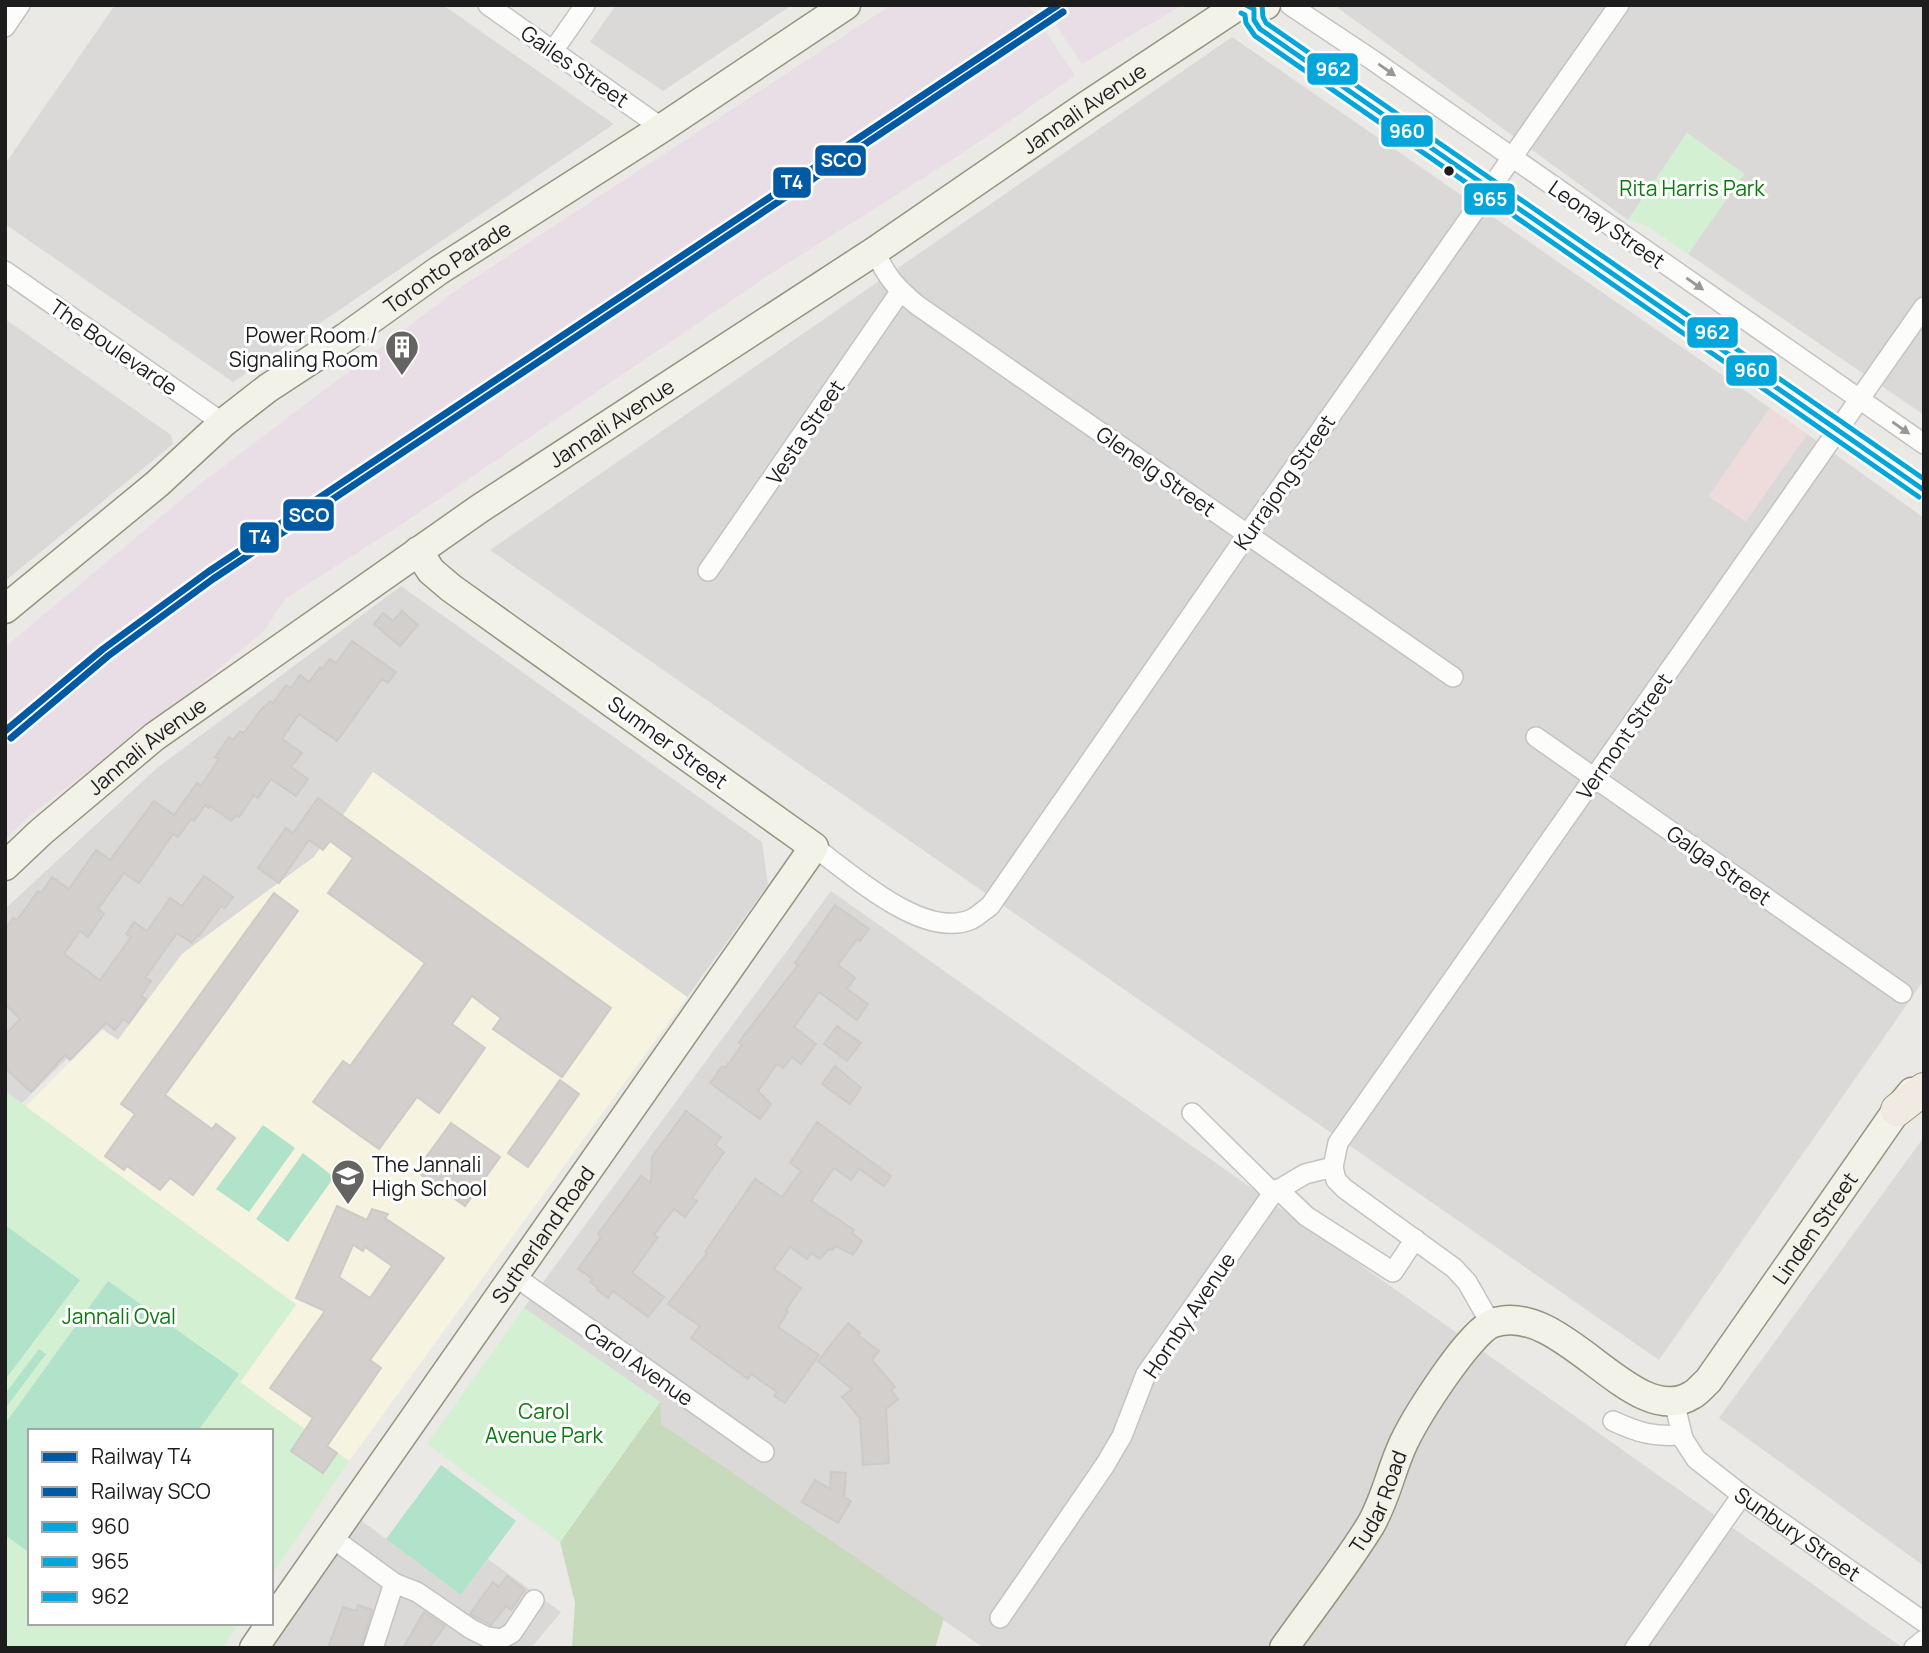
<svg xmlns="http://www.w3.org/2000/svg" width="1929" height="1653" viewBox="0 0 1929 1653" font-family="Manrope,sans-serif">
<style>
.residential{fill:#dad9d7}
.commercial{fill:#eddcdb}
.industrial{fill:#e9dee5}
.education{fill:#f6f4e0}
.forest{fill:#c7dabb}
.park{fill:#d3f1d2}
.pitch{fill:#b1e2ca}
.building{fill:#d2cfcd;stroke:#cecac7;stroke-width:2;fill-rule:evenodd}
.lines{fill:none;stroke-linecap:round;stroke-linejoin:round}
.street-casing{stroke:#c4c3c2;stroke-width:22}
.secondary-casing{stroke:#94947e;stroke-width:31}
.primary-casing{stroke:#a19582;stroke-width:34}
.street{stroke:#fcfcfb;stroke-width:19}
.secondary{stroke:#f3f2e9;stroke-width:28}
.primary{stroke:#f0eae3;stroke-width:32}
.bus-1-casing{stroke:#fff;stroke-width:10}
.bus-2-casing{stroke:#fff;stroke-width:10}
.bus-3-casing{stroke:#fff;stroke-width:10}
.bus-1{stroke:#03a6da;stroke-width:5}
.bus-2{stroke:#03a6da;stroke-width:5}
.bus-3{stroke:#03a6da;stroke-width:5}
.rail-1-casing{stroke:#fff;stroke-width:12}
.rail-2-casing{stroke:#fff;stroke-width:12}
.rail-1{stroke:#005aa3;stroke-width:7}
.rail-2{stroke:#005aa3;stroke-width:7}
.oneway{fill:#989897}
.bus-dot{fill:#1d1d1d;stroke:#fff;stroke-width:2.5}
.labels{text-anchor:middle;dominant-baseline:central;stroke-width:6;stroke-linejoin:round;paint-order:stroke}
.street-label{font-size:21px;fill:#1d1d1d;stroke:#fff}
.park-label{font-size:21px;fill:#0d7910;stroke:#fff}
.poi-label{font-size:21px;fill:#1d1d1d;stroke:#fff;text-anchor:end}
.line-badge{stroke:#fff;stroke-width:2.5}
.badge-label{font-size:19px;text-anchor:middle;font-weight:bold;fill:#fff}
</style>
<rect width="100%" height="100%" fill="#ebe9e6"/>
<g class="residential">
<polygon points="115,5 443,5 614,124 233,382 5,224 5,164"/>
<polygon points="616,5 792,5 663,91 590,42"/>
<polygon points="1334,5 1924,5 1924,415 1688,254 1744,174 1687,133 1628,220"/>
<polygon points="1232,37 1770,408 1709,496 1746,521 1807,434 1924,518 1924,980 1659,1360 490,550"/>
<polygon points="5,319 171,435 173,444 5,581"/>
<polygon points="401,586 762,842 768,885 687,997 373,773 314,857 182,954 118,1040 99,1027 21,1104 5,1091 5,909 157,768"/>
<polygon points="831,891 1903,1648 984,1648 660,1424 660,1402 524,1308"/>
<polygon points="1924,1137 1924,1566 1719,1418"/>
<polygon points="350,1512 461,1595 488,1559 561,1612 531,1648 254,1648"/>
</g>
<polygon class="commercial" points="1770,408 1807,434 1746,521 1709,496"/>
<g class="industrial">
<polygon points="891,5 1028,5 1075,76 955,158 772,273 405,522 285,599 263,632 180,701 32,814 5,839 5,647 200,484 455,291"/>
<polygon points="1042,5 1183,5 1082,64"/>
</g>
<polygon class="education" points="373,772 687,997 349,1461 240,1382 296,1304 25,1107 103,1030 118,1040 182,954 314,857"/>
<polygon class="forest" points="660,1402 661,1424 944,1618 935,1648 572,1648 575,1603 560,1542"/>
<g class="park">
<polygon points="1687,133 1744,174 1688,254 1647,226 1628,220"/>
<polygon points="5,1091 296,1305 240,1382 349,1461 271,1576 271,1431 30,1431 30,1623 239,1623 223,1648 5,1648"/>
<polygon points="524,1308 660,1402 560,1542 427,1444"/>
</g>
<g class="pitch">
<polygon points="263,1125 295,1148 249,1212 216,1189"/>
<polygon points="303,1153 334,1177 288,1242 256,1219"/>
<polygon points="5,1225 80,1280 5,1380"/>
<polygon points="108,1281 239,1374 198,1431 30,1431 30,1553 5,1535 5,1424"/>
<polygon points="39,1349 46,1354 5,1409 5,1394"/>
<polygon points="441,1465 516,1521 461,1595 386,1539"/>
</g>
<g class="building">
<polygon points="402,611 418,625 400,646 374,624 383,613 393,621"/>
<polygon points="352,641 396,672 388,683 382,679 337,741 299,714 282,739 302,753 291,767 308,779 296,796 271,779 258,798 254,795 239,817 236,815 231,821 210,806 209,808 205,805 194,821 191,819 178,837 173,834 139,883 124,873 98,909 104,914 88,937 80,931 64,954 100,980 131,937 126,934 134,922 147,931 170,898 182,906 204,876 233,897 225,908 221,906 199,936 198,935 192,943 177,933 145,978 151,981 141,996 146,999 129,1023 123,1019 115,1030 106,1023 70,1060 65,1055 31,1092 5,1068 5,1035 20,1019 5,1004 5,929 13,918 17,920 38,891 41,893 52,877 69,889 96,850 110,860 154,801 174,815 197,783 201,786 219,759 215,757 229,737 233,740 240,731 244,733 263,707 264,708 270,701 273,703 286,685 291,688 300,675 309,682 320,667 322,669 330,659 336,663"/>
<polygon points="318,798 611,1008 562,1077 493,1029 501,1018 472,996 452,1024 485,1048 439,1113 417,1097 379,1149 313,1102 343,1061 350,1066 425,963 328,893 353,858 330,841 323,850 309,840 279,883 258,868 286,828 293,833"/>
<polygon points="274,893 298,911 165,1095 212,1129 216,1124 235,1138 193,1195 170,1178 160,1190 127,1166 124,1170 105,1156 135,1114 121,1104"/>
<polygon points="835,905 869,929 860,941 857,939 838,965 855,978 847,989 868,1004 857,1020 819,992 794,1027 816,1044 801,1064 792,1057 783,1068 777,1064 758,1091 771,1104 760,1119 710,1083 722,1066 725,1068 742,1045 739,1042 798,965 795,963"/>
<polygon points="837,1026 861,1043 847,1061 824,1044"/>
<polygon points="835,1066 861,1088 850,1104 822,1084"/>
<polygon points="560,1080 579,1094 528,1167 508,1153"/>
<polygon points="686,1111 721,1137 715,1145 724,1152 692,1198 697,1201 685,1217 674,1209 654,1235 658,1237 632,1273 664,1297 648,1317 613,1291 608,1298 597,1290 598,1288 590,1282 593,1279 578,1269 601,1237 598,1234 641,1176 651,1183 652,1157"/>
<polygon points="817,1122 891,1176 884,1186 859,1169 851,1180 834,1168 811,1201 854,1230 852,1233 862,1241 853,1255 836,1246 832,1250 829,1249 820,1259 811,1253 807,1259 790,1247 774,1269 801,1288 786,1310 788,1312 778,1327 819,1355 785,1403 774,1396 777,1392 751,1374 748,1379 691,1338 700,1326 668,1304 707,1253 705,1252 755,1179 782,1197 801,1171 790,1163"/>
<polygon points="451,1123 500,1157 465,1206 416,1171"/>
<path d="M337 1206 367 1220 372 1209 388 1214 385 1218 444 1258 370 1360 381 1368 327 1446 337 1453 323 1473 291 1451 313 1418 270 1388 325 1311 296 1298ZM353 1245 363 1251 365 1247 392 1266 370 1298 339 1277Z"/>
<polygon points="848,1323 860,1333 858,1335 879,1351 872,1360 895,1387 891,1390 898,1399 886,1409 889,1463 863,1465 860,1418 842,1397 852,1389 818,1361"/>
<polygon points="831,1472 846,1473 844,1497 851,1501 838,1523 802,1502 815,1480 830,1489"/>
<polygon points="507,1576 525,1590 511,1610 506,1606 491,1625 470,1614 493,1582 499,1587"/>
<polygon points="358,1605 372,1610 361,1648 328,1648 343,1607 356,1611"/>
<polygon points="424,1612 445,1626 429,1648 403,1648"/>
</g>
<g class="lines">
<g class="street-casing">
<g id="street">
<polyline points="488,5 662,128"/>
<polyline points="1290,5 1371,59 1924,444"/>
<polyline points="1254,9 1254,20 1260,29 1924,490"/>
<polyline points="5,27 20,5"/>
<polyline points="553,51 585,5"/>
<path d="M875 251C886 276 895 287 917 305L1453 677"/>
<polyline points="5,271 223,423"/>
<polyline points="708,571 900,292"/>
<polyline points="1536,737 1902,993"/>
<path d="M814 847C852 874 924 941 972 919 978 916 984 910 990 906L1247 535 1619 5"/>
<polyline points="1192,1113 1273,1193 1305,1174 1333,1167 1336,1180 1345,1189 1454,1268 1467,1282 1491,1324"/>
<polyline points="1333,1167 1338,1143 1924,307"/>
<polyline points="1278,1189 1306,1216 1393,1272 1415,1239"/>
<polyline points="513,1275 764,1452"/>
<path id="s1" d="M1674 1401 1683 1439 1696 1459 1742 1495 1924 1622"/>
<path d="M1613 1421C1639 1433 1654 1437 1682 1435"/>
<polyline points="331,1537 394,1583 417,1592 471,1629 487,1637 501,1639 512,1633 534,1600"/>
<polyline points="1000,1618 1105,1465 1122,1436 1146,1374 1273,1193"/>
<polyline points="373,1648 394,1583"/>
<polyline points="1635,1648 1742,1495"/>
<polyline points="1914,1648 1924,1640"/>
</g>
</g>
<g class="secondary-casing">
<g id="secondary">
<polyline points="1245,5 1254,9 1266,5"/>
<path id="s2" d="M5 609 157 484 223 423 268 388 346 337 438 271 662 128 846 5"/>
<path id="s3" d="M5 866 41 832 154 737 479 509 875 251 1086 106 1239 5"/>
<path id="s4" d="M271 1623 814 847 451 588 431 571 418 551"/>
<polyline points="254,1648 271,1623"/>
<path id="s5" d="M1284 1648C1313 1607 1344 1568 1370 1526 1386 1499 1391 1469 1404 1442 1416 1417 1469 1332 1493 1323 1563 1299 1633 1432 1692 1395 1698 1392 1703 1385 1708 1381L1897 1110 1912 1092"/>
</g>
</g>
<g class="primary-casing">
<polyline id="primary" points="1897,1110 1924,1089"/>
</g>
<use href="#street" class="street"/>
<use href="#secondary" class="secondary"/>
<use href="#primary" class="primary"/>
<g class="bus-1-casing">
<polyline id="bus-1" points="1246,5 1254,9 1254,20 1260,29 1924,490"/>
</g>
<g class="bus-2-casing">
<polyline id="bus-2" points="1241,13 1245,15 1246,23 1255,36 1919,497"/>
</g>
<g class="bus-3-casing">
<polyline id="bus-3" points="1262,5 1263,17 1266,23 1924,479"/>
</g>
<use href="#bus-1" class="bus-1"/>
<use href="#bus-2" class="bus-2"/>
<use href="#bus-3" class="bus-3"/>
<g class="rail-1-casing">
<polyline id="rail-1" points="5,731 103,649 208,572 1058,5"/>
</g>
<g class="rail-2-casing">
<polyline id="rail-2" points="11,738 108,656 213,579 1063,12"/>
</g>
<use href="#rail-1" class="rail-1"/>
<use href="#rail-2" class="rail-2"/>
</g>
<defs><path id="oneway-solid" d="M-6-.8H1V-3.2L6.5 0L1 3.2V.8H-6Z" transform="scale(1.75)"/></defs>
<g class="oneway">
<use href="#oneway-solid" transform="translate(1387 70) rotate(35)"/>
<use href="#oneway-solid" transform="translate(1695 284) rotate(35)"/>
<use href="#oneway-solid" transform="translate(1901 428) rotate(35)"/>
</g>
<defs>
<g id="building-pin" transform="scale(1.75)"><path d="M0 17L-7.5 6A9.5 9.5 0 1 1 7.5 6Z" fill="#656463" stroke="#fff"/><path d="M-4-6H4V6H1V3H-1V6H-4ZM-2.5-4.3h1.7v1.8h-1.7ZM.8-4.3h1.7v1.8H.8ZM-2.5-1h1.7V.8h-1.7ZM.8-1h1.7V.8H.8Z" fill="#fff"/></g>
<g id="school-pin" transform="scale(1.75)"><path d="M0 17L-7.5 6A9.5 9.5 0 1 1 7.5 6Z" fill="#656463" stroke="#fff"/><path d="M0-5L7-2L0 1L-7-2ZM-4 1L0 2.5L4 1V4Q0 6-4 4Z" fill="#fff"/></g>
</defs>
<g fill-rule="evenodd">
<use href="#building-pin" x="402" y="347"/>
<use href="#school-pin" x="348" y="1176"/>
</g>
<circle class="bus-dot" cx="1449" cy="171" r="6"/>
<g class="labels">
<g class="street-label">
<text transform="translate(575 66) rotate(35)">Gailes Street</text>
<text stroke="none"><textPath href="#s3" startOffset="1320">Jannali Avenue</textPath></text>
<text transform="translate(1607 224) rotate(35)">Leonay Street</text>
<text stroke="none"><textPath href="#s2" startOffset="560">Toronto Parade</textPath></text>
<text transform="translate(114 347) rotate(35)">The Boulevarde</text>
<text stroke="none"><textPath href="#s3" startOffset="752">Jannali Avenue</textPath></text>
<text transform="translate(805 432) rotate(-56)">Vesta Street</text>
<text transform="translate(1156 471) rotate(35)">Glenelg Street</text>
<text transform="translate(1284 482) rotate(-55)">Kurrajong Street</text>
<text transform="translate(1624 736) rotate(-55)">Vermont Street</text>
<text transform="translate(668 742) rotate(36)">Sumner Street</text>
<text stroke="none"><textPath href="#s3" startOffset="186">Jannali Avenue</textPath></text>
<text transform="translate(1719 865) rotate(35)">Galga Street</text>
<text stroke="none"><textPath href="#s5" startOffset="821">Linden Street</textPath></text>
<text stroke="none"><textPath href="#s4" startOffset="474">Sutherland Road</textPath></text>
<text transform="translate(1189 1315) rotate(-56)">Hornby Avenue</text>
<text transform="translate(639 1364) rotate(35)">Carol Avenue</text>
<text stroke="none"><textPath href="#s5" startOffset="175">Tudar Road</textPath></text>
<text stroke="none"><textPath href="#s1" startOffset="189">Sunbury Street</textPath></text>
</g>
<g class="park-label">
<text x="1692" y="188">Rita Harris Park</text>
<text x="119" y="1316">Jannali Oval</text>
<text x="544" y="1411">Carol<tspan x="544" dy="24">Avenue Park</tspan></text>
</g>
<g class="poi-label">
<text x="378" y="335">Power Room /<tspan x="378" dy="24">Signaling Room</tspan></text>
<text x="372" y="1164" text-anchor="start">The Jannali<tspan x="372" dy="24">High School</tspan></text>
</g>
</g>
<g class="line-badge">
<rect x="1306" y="52" width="53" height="34" rx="7" fill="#03a6da"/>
<rect x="1380" y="114" width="54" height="34" rx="7" fill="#03a6da"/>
<rect x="814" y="144" width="53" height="33" rx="7" fill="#005aa3"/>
<rect x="772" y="166" width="40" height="33" rx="7" fill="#005aa3"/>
<rect x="1463" y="182" width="53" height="34" rx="7" fill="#03a6da"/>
<rect x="1686" y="316" width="53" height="33" rx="7" fill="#03a6da"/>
<rect x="1725" y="354" width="53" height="33" rx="7" fill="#03a6da"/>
<rect x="282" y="498" width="53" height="34" rx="7" fill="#005aa3"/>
<rect x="239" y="521" width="41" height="33" rx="7" fill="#005aa3"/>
</g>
<g class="badge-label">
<text x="1333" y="76">962</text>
<text x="1407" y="138">960</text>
<text x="841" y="167">SCO</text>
<text x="792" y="189">T4</text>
<text x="1490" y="206">965</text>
<text x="1712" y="339">962</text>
<text x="1752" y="377">960</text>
<text x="309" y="522">SCO</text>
<text x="260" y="544">T4</text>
</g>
<rect width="1929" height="1653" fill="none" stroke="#1d1d1d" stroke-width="14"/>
<rect x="28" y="1429" width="245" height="196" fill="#ffffff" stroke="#a5a5a5" stroke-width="2"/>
<rect x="42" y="1452" width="35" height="10" fill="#005aa3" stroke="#a5a5a5" stroke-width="2"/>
<text x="91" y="1464" font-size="21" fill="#1d1d1d">Railway T4</text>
<rect x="42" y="1487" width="35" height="10" fill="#005aa3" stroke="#a5a5a5" stroke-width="2"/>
<text x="91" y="1499" font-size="21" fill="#1d1d1d">Railway SCO</text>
<rect x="42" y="1522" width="35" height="10" fill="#03a6da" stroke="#a5a5a5" stroke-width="2"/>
<text x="91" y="1534" font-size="21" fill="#1d1d1d">960</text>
<rect x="42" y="1557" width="35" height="10" fill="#03a6da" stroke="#a5a5a5" stroke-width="2"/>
<text x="91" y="1569" font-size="21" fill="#1d1d1d">965</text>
<rect x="42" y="1592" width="35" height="10" fill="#03a6da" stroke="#a5a5a5" stroke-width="2"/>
<text x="91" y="1604" font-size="21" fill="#1d1d1d">962</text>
</svg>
